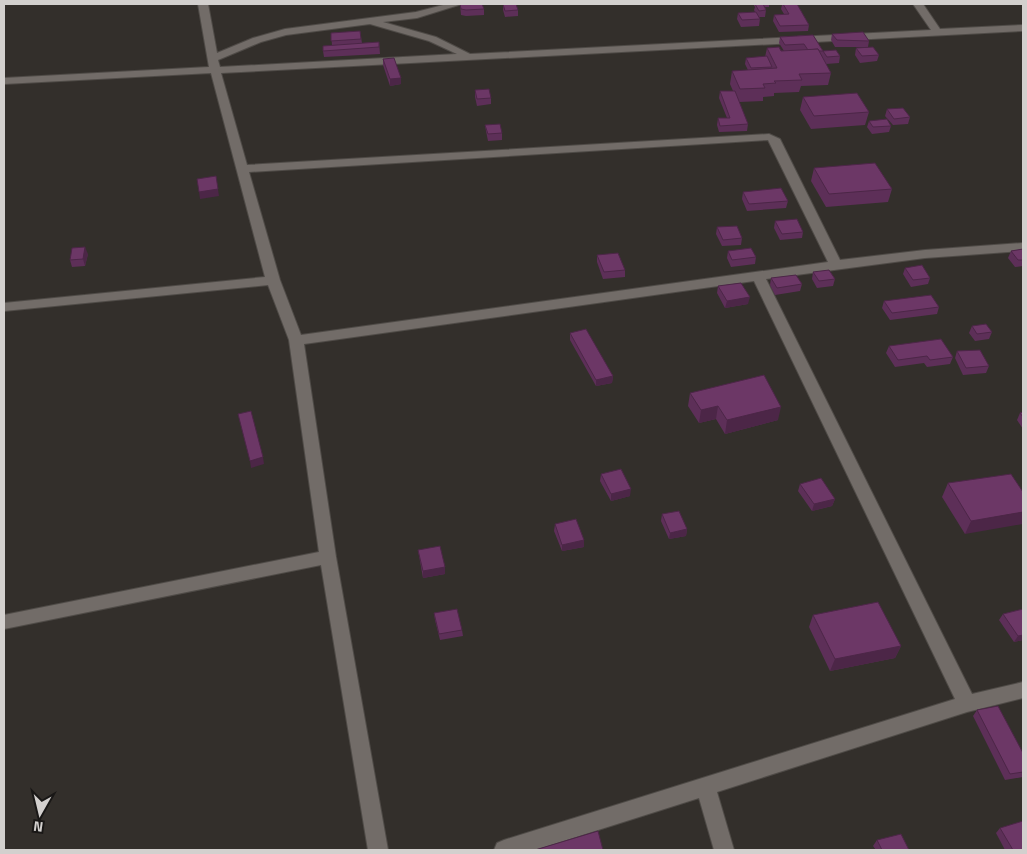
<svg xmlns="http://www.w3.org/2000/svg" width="1027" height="854" viewBox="0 0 1027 854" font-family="'Titillium Web',sans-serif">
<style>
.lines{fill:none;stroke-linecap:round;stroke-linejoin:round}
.minor-casing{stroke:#4f4b47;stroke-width:2}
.minor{fill:#726c68;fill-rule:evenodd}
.wall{fill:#5d2f58}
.shaded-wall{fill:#4c2647}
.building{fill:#6c3766;stroke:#4c2647}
</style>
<rect width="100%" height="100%" fill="#332f2b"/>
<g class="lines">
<g class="minor-casing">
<path id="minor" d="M198 4H208L217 53 253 38 285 29 416 12 447 4H462L417 18 383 22 436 37 470 54 931 30 913 4H923L940 29 1023 25V31L221 73 247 165 769 134 780 139 840 260 925 250 1023 243V251L925 258 766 279 972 694 1023 682V698L967 712 717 792 734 850H714L699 798 535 850H494L497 843 504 840 955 699 754 281 304 344 336 557 388 850H368L321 565 4 629V615L319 552 289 340 268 285 4 311V303L265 277 211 73 4 84V78L209 67ZM370 24 429 41 457 54 220 67 218 60 261 42 286 35ZM768 140 828 262 301 335 280 280 249 172Z"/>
</g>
<use href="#minor" class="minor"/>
</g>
<g class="wall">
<polygon points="460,4 484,9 484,15 466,16 461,15"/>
<polygon points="503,4 518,10 518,16 505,17 503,10"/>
<polygon points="753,4 769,4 769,7 765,7 766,10 765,17 758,17 760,19 759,26 741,27 737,19 738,13 755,12 754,10 755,7"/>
<polygon points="781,4 797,4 809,25 808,31 779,32 773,21 774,15 784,14 781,9 782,5"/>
<polygon points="360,31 362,43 379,42 380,54 324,57 323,51 332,45 331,33"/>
<polygon points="832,34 869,41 868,47 835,47 831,40"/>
<polygon points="813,35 823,51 822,57 823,51 840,56 839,63 826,64 831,73 828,85 801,86 799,92 774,93 774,96 763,97 763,101 739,102 748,124 747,131 719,132 717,125 718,118 727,118 719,98 720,91 733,91 730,84 732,71 748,70 745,64 746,58 765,57 767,48 784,51 779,43 780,37"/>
<polygon points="856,48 879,55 877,61 860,63 855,55"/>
<polygon points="383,59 401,84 390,86 383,65"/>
<polygon points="475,90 491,98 491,104 477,106 475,97"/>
<polygon points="803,97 869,112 865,125 811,129 800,110"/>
<polygon points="887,109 910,117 908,124 893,125 885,116"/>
<polygon points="869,121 891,126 889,132 872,134 867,127"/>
<polygon points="485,125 502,133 502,140 488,141 486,131"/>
<polygon points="814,168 892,189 888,202 826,207 811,181"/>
<polygon points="743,192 788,201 786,208 747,211 742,199"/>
<polygon points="775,221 803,232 802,238 780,240 774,228"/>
<polygon points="717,227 742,238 741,245 722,246 716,234"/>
<polygon points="1023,249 1023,266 1015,267 1008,258 1011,251"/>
<polygon points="728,251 756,257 755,264 731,267 727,258"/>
<polygon points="88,254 85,266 72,267 70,260"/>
<polygon points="597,255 625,270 625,277 603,279 597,262"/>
<polygon points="905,268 930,278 928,284 911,287 903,274"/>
<polygon points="813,272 835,279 833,286 817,288 812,279"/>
<polygon points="771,278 802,284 800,291 775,295 770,285"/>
<polygon points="718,286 748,304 725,308 717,293"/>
<polygon points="884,301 939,307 937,314 890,320 882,308"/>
<polygon points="972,326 992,332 989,339 975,341 969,333"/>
<polygon points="570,333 613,376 612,383 596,386 570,340"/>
<polygon points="889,346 953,357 950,364 927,367 924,363 895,367 886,353"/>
<polygon points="957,351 989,366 986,373 963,375 955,358"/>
<polygon points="690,393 778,420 725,434 716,419 699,423 688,406"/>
<polygon points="1023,412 1023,429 1017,420 1020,413"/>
<polygon points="601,474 630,496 611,501 600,481"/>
<polygon points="948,483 1023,492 965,534 942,497"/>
<polygon points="800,484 835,499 832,506 812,511 798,491"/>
<polygon points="662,514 687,529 686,536 669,539 661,521"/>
<polygon points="555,524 584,540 584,547 562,551 554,531"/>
<polygon points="418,550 445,567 445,574 423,578"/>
<polygon points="1023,609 1023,640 1014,642 999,620 1003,614"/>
<polygon points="434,613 462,630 463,636 440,640 435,620"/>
<polygon points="813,615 901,646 895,658 830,671 809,627"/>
<polygon points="977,710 1023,753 1023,777 1005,780 973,716"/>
<polygon points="1000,828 1023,850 1005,850 996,833"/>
<polygon points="877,840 909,850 876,850 873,846"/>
</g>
<g class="shaded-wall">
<polygon points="401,78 401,84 390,86 390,79"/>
<polygon points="216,176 219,196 200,199 199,192"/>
<polygon points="85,247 88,254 85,266 83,259"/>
<polygon points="750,297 748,304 725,308 727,301"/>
<polygon points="613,376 612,383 596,386 596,380"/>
<polygon points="718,406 716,419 699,423 701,410"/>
<polygon points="781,407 778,420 725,434 727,420"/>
<polygon points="263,457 264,464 251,468 250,461"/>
<polygon points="631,489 630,496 611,501 611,494"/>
<polygon points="835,499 832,506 812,511 814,504"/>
<polygon points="1023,512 1023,524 965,534 971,521"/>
<polygon points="687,529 686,536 669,539 670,533"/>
<polygon points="584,540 584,547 562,551 562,545"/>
<polygon points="445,567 445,574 423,578 423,571"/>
<polygon points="1023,635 1023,640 1014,642 1018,636"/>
<polygon points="901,646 895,658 830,671 835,659"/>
</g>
<g class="building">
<polygon points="460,4 482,4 484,9 466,10 461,9"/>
<polygon points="503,4 516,4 518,10 505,11"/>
<polygon points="755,4 763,4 766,10 759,11"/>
<polygon points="783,4 797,4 809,25 780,26 774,15 789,14"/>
<polygon points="756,12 760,19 742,20 738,13"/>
<polygon points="360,31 361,39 331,41 331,33"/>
<polygon points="863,32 869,41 837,40 832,34"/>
<polygon points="813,35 823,51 819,51 818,49 808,50 804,44 785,45 780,37"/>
<polygon points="379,42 379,47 323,51 323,46"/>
<polygon points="779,47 781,51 818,49 831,73 799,74 802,80 774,81 776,83 763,84 765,88 740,89 732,71 777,68 767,48"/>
<polygon points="873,47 879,55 862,56 856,48"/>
<polygon points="836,50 840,56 827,57 823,51"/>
<polygon points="767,56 772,67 751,68 746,58"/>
<polygon points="394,58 401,78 390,79 383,59"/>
<polygon points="489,89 491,98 477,99 475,90"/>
<polygon points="720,91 735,91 748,124 720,126 718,118 730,118"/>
<polygon points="857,93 869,112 814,116 803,97"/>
<polygon points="903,108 910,117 894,119 887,109"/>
<polygon points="887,119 891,126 873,127 869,121"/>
<polygon points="500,124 502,133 488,134 485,125"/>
<polygon points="875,163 892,189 829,194 814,168"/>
<polygon points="216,176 218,189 199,192 197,179"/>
<polygon points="781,188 788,201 749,204 743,192"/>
<polygon points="797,219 803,232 782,234 775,221"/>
<polygon points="737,226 742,238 723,240 717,227"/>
<polygon points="85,247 83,259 70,260 72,248"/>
<polygon points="751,248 756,257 732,260 728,251"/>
<polygon points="1023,249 1023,260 1018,260 1011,251"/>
<polygon points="618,253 625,270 604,272 597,255"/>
<polygon points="922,265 930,278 913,280 905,268"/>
<polygon points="829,270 835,279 819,281 813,272"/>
<polygon points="796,275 802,284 777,288 771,278"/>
<polygon points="741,283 750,297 727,301 718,286"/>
<polygon points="931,295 939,307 892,313 884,301"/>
<polygon points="986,324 992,332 977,334 972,326"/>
<polygon points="586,329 613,376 596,380 570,333"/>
<polygon points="941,339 953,357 930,360 927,356 898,360 889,346"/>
<polygon points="980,350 989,366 966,368 957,351"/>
<polygon points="764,375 781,407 727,420 718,406 701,410 690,393"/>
<polygon points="251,411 263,457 250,461 238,414"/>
<polygon points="1023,412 1023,417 1020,413"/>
<polygon points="621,469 631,489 611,494 601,474"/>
<polygon points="1011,474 1023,492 1023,512 971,521 948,483"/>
<polygon points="821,478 835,499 814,504 800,484"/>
<polygon points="679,511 687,529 670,533 662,514"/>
<polygon points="576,519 584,540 562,545 555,524"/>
<polygon points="440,546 445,567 423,571 418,550"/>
<polygon points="878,602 901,646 835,659 813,615"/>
<polygon points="457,609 462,630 439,634 434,613"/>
<polygon points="1023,609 1023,635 1018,636 1003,614"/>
<polygon points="998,706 1023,753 1023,772 1010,774 977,710"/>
<polygon points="1023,821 1023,850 1013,850 1000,828"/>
<polygon points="598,831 603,850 535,850"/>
<polygon points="901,834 909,850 882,850 877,840"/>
</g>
<rect width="1027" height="854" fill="none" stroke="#d3d0ce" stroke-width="10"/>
<g transform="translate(40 814) rotate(188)" stroke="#191716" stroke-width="4" paint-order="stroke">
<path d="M0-4L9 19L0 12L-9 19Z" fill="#d3d0ce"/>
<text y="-8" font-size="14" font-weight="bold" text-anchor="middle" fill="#d3d0ce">N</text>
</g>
</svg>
